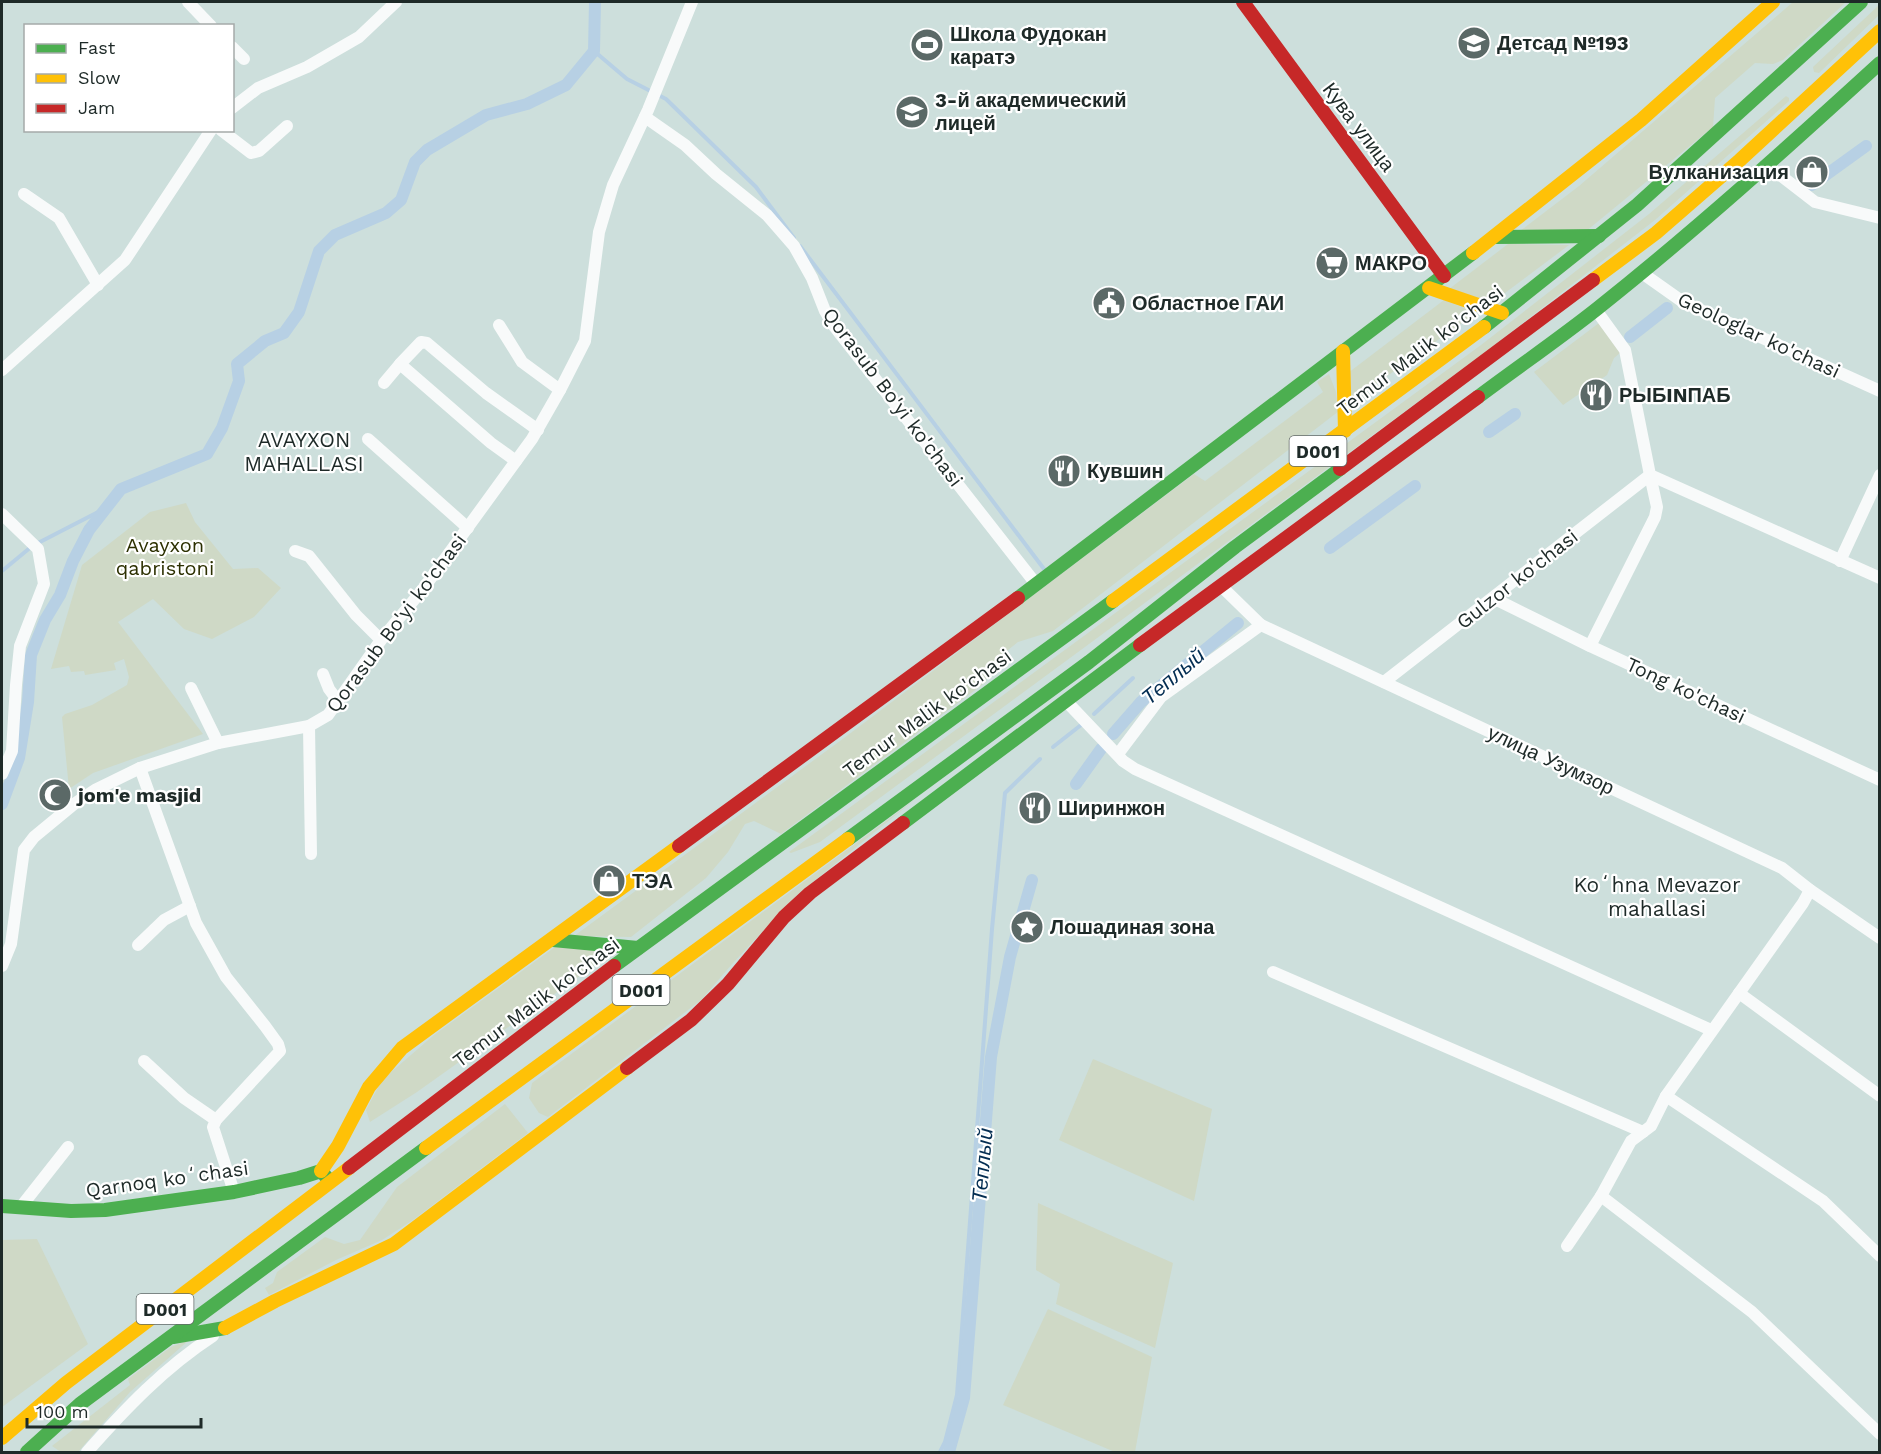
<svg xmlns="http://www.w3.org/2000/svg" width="1881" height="1454" viewBox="0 0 1881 1454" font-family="'Work Sans',sans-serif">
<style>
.green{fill:#cfd9c6}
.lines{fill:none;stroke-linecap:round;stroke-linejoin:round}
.stream{stroke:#b7d0e4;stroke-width:4}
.canal{stroke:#b7d0e4;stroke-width:12}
.street{stroke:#f8fafa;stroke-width:12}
.fast{stroke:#4caf50;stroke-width:14}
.slow{stroke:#ffc107;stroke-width:14}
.jam{stroke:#c62828;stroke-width:14}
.labels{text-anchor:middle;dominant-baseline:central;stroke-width:4.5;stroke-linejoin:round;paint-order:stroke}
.shield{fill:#fff;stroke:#626a68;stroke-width:1.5}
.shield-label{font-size:18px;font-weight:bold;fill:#1e2a28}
.poi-label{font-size:20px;font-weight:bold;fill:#1e2a28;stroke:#fff;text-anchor:start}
.street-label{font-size:20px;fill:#1e2a28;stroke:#fff}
.park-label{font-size:20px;fill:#2c3001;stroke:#fff}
.neighbourhood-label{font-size:21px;fill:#1e2a28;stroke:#fff}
.water-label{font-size:21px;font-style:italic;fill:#032d52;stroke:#fff}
</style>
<rect width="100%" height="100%" fill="#cddfdc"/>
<g class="green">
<polygon points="1793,2 1846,2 1783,60 1773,64 1755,63 1715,98 1713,127 1585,232 1520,231 1579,186"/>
<polygon points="1879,5 1879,15 1819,73 1814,72 1813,67"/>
<polygon points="1786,96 1789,98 1789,101 1655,220 1484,353 820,842 791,853 789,852 1481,345 1649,214"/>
<polygon points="1508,244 1569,245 1493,302 1449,289"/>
<polygon points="1444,300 1476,313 1352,401 1348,373"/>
<polygon points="1599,323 1620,353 1614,358 1607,375 1563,405 1534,372"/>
<polygon points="1329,374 1336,392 1339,411 1053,631 1018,642 988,666 986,682 781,834 754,821 745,824 728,852 706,878 631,937 574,936 844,738 1194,474 1205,481 1323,392 1317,382"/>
<polygon points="186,503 195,522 233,569 258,568 281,588 254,617 212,639 184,629 153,599 118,622 203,734 93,773 69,789 62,717 65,714 92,705 127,685 129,677 124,659 114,663 116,670 85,675 84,671 71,672 69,666 51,669 82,565 150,512"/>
<polygon points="917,798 798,894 733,963 701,1000 548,1117 539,1113 529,1098 532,1083"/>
<polygon points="559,944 612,953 417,1092 370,1122 366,1110 382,1080 434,1035"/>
<polygon points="1093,1059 1212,1109 1194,1201 1059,1140"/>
<polygon points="505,1104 528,1133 413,1220 382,1240 336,1260 269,1295 265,1288 273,1283 277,1272 325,1237 344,1244 360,1240 397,1187"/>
<polygon points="1038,1203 1173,1263 1155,1348 1056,1304 1060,1284 1036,1270"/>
<polygon points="37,1239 88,1344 2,1407 2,1240"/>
<polygon points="1048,1309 1152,1357 1135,1452 1115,1452 1003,1405"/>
<polygon points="189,1340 130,1392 78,1452 61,1452 52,1446 130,1385 128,1379 171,1347"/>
</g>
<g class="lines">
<g class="stream">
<polyline points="594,51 627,79 666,99 756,187 794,238"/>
<polyline points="800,246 1044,569"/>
<polyline points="38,543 106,508"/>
<polyline points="2,571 31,547"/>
<polyline points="1094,714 1133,678"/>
<polyline points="1053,747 1081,725"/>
<polyline points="940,1452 945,1442 957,1395 992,929 1005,793 1040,759"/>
</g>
<g class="canal">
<polyline points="1812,185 1866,146"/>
<polyline points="1630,337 1667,308"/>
<polyline points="1489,432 1515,414"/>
<polyline points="1330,548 1415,486"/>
<polyline points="1113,734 1141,702 1238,623"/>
<polyline points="1076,784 1101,749"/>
<polyline points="2,804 19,758 28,702 31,655 45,620 60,595 73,561 89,530 121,489 207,454 222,428 239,381 237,364 265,341 284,333 299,312 319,251 335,235 386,213 401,200 415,162 427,150 486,115 527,104 566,85 594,51 595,2"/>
<polyline points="949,1452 964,1398 991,1057 1010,957 1032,880"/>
</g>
<g class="street">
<polyline points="188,2 211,26"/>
<polyline points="232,47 244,59"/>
<polyline points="232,108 258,88 307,67 359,37 396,2"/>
<polyline points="645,117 685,145 716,174 767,215 794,246 812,278 825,311 834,326 1036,584"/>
<polyline points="221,130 251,153 259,151 287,126"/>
<polyline points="1767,165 1815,202 1880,218"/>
<polyline points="24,194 59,218 98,285"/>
<polyline points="1642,273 1683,302 1880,391"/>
<polyline points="1596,310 1625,350 1650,475 1880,578"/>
<polyline points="499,325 522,362 560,390"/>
<polyline points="400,364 421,342 427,343 486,393 538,430"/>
<polyline points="2,370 125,260 211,130"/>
<polyline points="384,383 400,364 491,443 516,461"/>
<polyline points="368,439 468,528"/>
<polyline points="2,514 38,549 44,584 20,646 16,685 12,751 2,774"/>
<polyline points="295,551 309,556 356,615 381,640"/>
<polyline points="1840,561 1880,475"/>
<polyline points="1221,586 1261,625 1782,868 1810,890 1880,938"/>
<polyline points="1493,598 1590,646 1880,780"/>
<polyline points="323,674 329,689 338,701"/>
<polyline points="1384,682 1650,475 1657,507 1655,517 1590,646"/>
<polyline points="191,688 218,743"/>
<polyline points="1066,701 1123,761 1135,769 1711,1030"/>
<polyline points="309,726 311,854"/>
<polyline points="1118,754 1161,697 1261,625"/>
<polyline points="140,768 196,923 226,977 265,1026 278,1044 280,1051 216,1120 213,1127 234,1192"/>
<polyline points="138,945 164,920 190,906"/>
<polyline points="2,966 11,944 24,850 34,837 74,804 95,790 140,768 218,743 309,726 328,715 381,640 423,589 532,439 560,390 585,341 599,232 613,185 648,110 692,2"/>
<polyline points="1273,972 1643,1132"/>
<polyline points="1739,993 1880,1096"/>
<polyline points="144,1061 184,1098 216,1120"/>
<polyline points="1666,1096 1823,1201 1880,1256"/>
<polyline points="1601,1196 1752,1312 1880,1434"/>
<polyline points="20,1208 68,1147"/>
<polyline points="1567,1246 1601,1196 1631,1141 1651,1126 1666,1096 1803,903 1810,890"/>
<path d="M87 1452C125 1409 164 1368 213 1336"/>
</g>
<g class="fast">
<polyline points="1494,237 1599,236"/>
<polyline points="1484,327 1637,205 1861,2"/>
<path d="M1478 397C1518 367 1559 339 1598 308 1696 230 1788 147 1880 63"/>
<polyline points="1018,598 1473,253"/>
<polyline points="903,823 1140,645"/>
<polyline points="848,839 1089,662 1235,547 1340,469"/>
<polyline points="553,940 638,948"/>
<polyline points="614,966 1113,601"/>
<polyline points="2,1206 71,1211 105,1210 234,1192 299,1178 321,1171 328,1179"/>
<polyline points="173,1337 225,1328"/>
<polyline points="27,1452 80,1404 426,1148"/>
</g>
<g class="slow">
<polyline points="1473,253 1641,120 1773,2"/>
<polyline points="1593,280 1656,233 1740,160 1880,31"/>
<polyline points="1429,288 1502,313"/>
<polyline points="1343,351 1345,431"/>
<polyline points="1113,601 1484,327"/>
<polyline points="426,1148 848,839"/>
<polyline points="321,1171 338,1146 369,1087 402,1048 679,846"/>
<polyline points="225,1328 275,1301 394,1244 627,1068"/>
<polyline points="2,1438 66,1383 349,1168"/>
</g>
<g class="jam">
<polyline points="1243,2 1444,276"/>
<polyline points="1340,469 1593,280"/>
<polyline points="1140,645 1478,397"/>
<polyline points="679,846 1018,598"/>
<polyline points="627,1068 691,1020 728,984 784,917 810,893 903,823"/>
<polyline points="349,1168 614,966"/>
</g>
</g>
<defs>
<g id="school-disc" transform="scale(1.725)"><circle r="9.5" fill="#5b6967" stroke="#fff"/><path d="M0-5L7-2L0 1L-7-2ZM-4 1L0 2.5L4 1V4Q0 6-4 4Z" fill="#fff"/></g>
<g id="stadium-disc" transform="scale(1.725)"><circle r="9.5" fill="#5b6967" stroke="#fff"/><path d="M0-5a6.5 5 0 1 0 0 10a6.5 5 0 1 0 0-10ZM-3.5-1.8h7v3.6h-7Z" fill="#fff"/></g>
<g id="university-disc" transform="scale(1.725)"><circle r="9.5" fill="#5b6967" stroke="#fff"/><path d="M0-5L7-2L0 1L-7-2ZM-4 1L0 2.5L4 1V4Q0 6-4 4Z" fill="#fff"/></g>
<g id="shop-disc" transform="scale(1.725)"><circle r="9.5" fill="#5b6967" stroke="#fff"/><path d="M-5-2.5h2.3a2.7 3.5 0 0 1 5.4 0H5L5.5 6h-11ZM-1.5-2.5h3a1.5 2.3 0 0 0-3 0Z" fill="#fff"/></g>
<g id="supermarket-disc" transform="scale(1.725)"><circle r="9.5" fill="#5b6967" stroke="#fff"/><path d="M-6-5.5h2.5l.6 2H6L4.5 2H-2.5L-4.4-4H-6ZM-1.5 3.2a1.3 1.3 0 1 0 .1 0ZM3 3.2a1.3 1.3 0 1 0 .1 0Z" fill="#fff"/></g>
<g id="civic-disc" transform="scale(1.725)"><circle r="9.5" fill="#5b6967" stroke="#fff"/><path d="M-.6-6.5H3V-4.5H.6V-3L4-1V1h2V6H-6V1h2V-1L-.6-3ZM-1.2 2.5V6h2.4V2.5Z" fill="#fff"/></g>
<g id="restaurant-disc" transform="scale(1.725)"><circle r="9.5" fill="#5b6967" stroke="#fff"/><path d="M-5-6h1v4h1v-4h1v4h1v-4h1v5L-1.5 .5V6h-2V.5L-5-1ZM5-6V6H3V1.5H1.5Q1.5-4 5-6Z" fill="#fff"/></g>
<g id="mosque-disc" transform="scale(1.725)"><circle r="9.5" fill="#5b6967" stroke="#fff"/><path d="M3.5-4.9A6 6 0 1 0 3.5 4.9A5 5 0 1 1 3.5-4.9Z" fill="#fff"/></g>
<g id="sight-disc" transform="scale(1.725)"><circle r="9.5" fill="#5b6967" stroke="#fff"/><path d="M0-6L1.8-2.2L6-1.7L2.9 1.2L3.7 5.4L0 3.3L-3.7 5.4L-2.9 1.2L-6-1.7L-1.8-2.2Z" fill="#fff"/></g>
</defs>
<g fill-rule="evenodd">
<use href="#school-disc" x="1474" y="43"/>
<use href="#stadium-disc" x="927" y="45"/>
<use href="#university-disc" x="912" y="112"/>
<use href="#shop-disc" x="1812" y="172"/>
<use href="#supermarket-disc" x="1332" y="263"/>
<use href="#civic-disc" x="1109" y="303"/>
<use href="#restaurant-disc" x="1596" y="395"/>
<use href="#restaurant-disc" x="1064" y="471"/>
<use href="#mosque-disc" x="55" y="795"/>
<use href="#restaurant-disc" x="1035" y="808"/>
<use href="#shop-disc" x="609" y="881"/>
<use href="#sight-disc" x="1027" y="927"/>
</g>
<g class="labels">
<g class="shield">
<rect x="1289.5" y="436" width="57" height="30" rx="4.5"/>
<rect x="612.5" y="975" width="57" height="30" rx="4.5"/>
<rect x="136.5" y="1294" width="57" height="30" rx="4.5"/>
</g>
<g class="shield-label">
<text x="1318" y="451">D001</text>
<text x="641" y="990">D001</text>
<text x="165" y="1309">D001</text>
</g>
<g class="poi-label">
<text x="950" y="34">Школа Фудокан<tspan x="950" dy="23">каратэ</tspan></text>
<text x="1497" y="43">Детсад №193</text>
<text x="935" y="100">3-й академический<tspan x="935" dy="23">лицей</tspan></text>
<text x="1789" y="172" text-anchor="end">Вулканизация</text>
<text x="1355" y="263">МАКРО</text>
<text x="1132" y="303">Областное ГАИ</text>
<text x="1619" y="395">РЫБINПАБ</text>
<text x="1087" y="471">Кувшин</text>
<text x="78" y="795">jom'e masjid</text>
<text x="1058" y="808">Ширинжон</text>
<text x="632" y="881">ТЭА</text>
<text x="1050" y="927">Лошадиная зона</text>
</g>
<g class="street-label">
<text transform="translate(1359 127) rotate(53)">Кува улица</text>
<text transform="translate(1759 335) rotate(25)">Geologlar ko'chasi</text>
<text transform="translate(1420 350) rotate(-37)">Temur Malik ko'chasi</text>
<text transform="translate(893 397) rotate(53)">Qorasub Bo'yi ko'chasi</text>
<text transform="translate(1517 579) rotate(-38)">Gulzor ko'chasi</text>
<text transform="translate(396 623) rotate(-53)">Qorasub Bo'yi ko'chasi</text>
<text transform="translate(1686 690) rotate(25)">Tong ko'chasi</text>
<text transform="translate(927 713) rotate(-36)">Temur Malik ko'chasi</text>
<text transform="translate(1551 760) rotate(25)">улица Узумзор</text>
<text transform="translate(536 1002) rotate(-37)">Temur Malik ko'chasi</text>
<text transform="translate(167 1179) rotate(-8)">Qarnoq koʻchasi</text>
</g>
<g class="park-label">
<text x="165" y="545">Avayxon<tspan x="165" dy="23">qabristoni</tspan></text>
</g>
<g class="neighbourhood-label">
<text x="304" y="439">AVAYXON<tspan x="304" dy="24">MAHALLASI</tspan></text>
<text x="1657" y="884">Koʻhna Mevazor<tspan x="1657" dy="24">mahallasi</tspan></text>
</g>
<g class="water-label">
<text transform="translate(1173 676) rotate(-40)">Теплый</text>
<text transform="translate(982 1165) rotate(-85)">Теплый</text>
</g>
</g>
<rect width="1881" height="1454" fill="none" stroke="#1e2a28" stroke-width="6"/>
<rect x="24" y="24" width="210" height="108" fill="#ffffff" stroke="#a5aaa9" stroke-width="1.5"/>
<rect x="36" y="44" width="30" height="9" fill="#4caf50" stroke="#a5aaa9" stroke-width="1.5"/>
<text x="78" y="54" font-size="18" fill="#1e2a28">Fast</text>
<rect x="36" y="74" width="30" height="9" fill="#ffc107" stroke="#a5aaa9" stroke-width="1.5"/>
<text x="78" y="84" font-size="18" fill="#1e2a28">Slow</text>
<rect x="36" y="104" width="30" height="9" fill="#c62828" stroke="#a5aaa9" stroke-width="1.5"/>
<text x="78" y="114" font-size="18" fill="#1e2a28">Jam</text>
<path d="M27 1418v9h174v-9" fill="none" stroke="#1e2a28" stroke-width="3"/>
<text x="36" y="1418" font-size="18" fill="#1e2a28" stroke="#ffffff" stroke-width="4.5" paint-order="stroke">100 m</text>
</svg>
